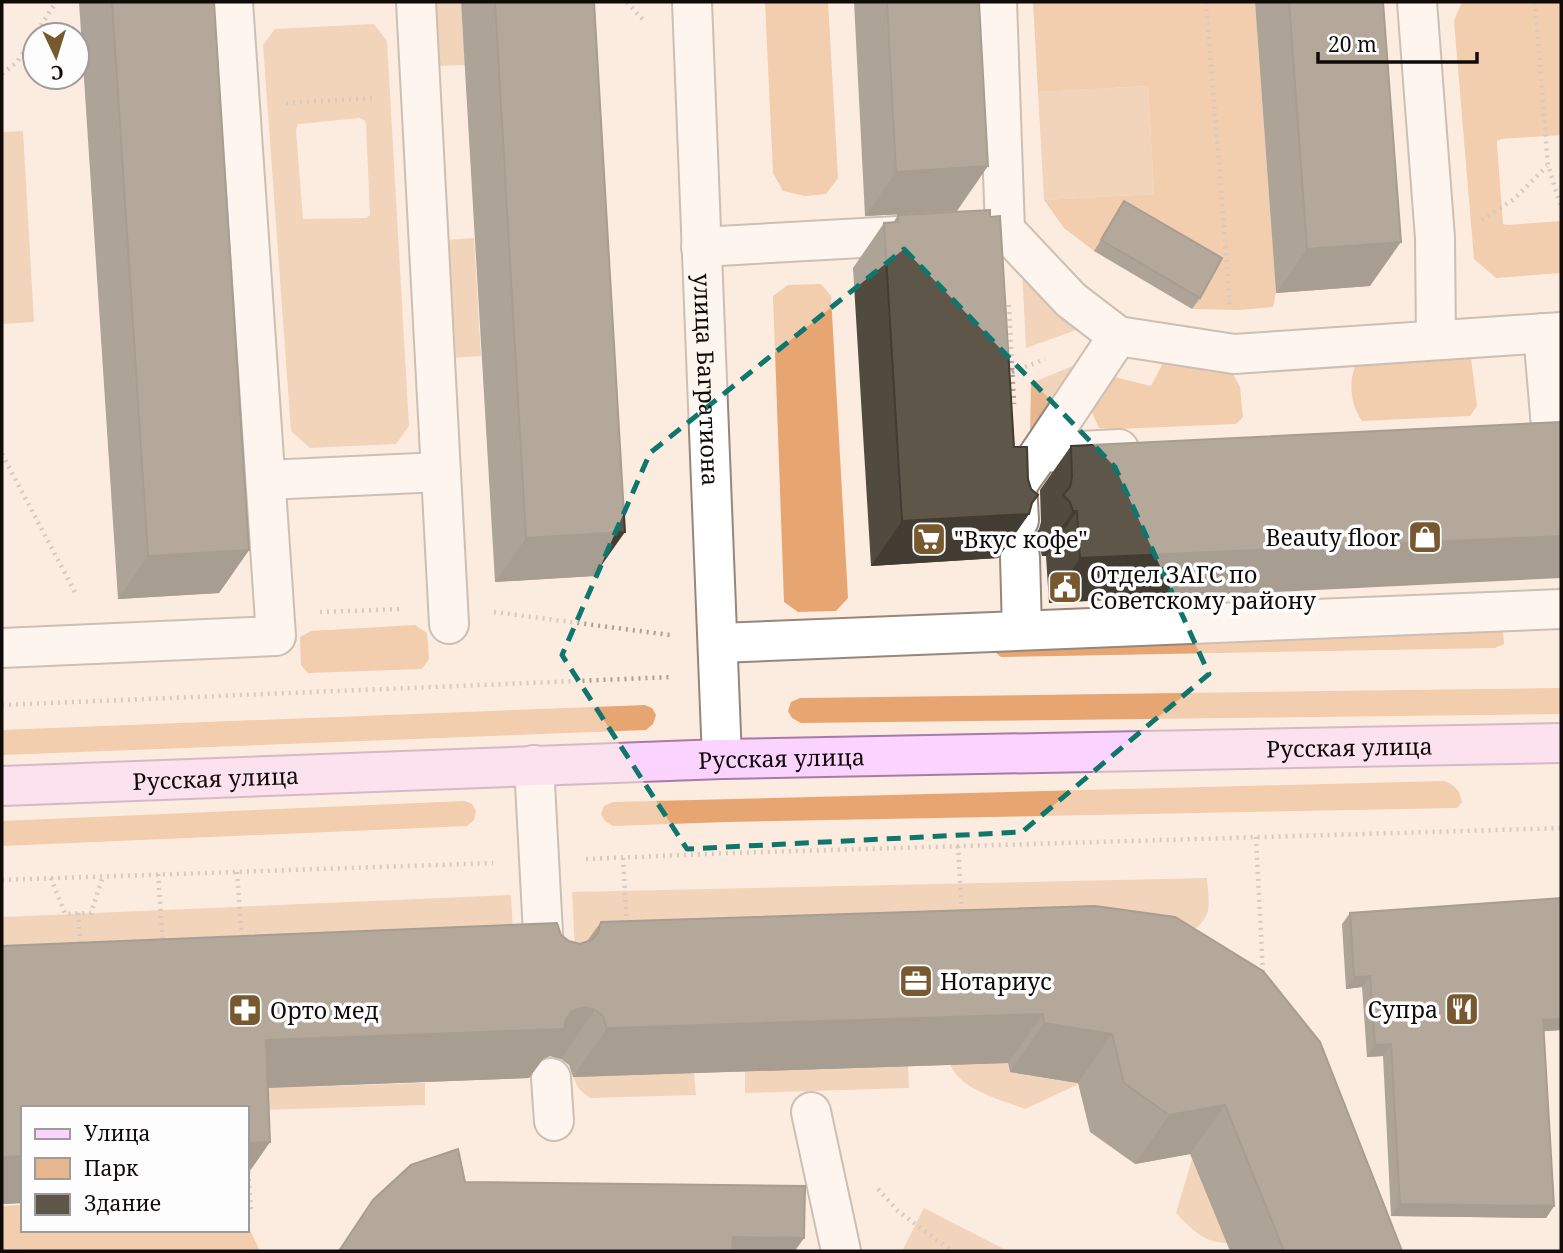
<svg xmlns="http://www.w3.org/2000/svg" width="1563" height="1253" viewBox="0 0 1563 1253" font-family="'Noto Serif',serif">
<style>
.green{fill:#e6b68f;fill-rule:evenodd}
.forest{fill:#e7a671}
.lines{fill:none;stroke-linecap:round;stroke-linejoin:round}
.minor-casing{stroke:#95877c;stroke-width:42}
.major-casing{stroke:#a67ba8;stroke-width:42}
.path{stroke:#ab9f96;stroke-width:4.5;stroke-dasharray:2 5;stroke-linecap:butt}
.minor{stroke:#fff;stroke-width:38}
.major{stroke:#fad4fe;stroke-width:38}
.wall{fill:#514a3e}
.shaded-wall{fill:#423c32}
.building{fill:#5e5648;stroke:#423c32;stroke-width:2}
.marked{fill:none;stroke:#0f766e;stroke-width:5;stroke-dasharray:14 9;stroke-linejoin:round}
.labels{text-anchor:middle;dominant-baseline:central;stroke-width:7;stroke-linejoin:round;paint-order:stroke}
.street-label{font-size:23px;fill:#100b08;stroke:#fdfdfd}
.poi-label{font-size:23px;fill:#100b08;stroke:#fdfdfd;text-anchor:start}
</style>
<rect width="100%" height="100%" fill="#fcece0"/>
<g class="green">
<polygon points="434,2 461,2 465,65 438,66"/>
<path d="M374 24 387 41 409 426 396 444 310 448 291 431 263 45 275 29ZM360 118 365 121 366 125 370 215 366 218 303 219 296 130 298 124Z"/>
<polygon points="1148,86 1154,194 1044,200 1038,92"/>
<polygon points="23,131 34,322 2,324 2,132"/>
<polygon points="474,238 481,356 452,358 446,240"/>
<polygon points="1022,269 1082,328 1026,348"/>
<polygon points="1080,363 1030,439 1031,383"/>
<path d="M1207 878C1209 907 1214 916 1188 934L576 971 572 892Z"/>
<polygon points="511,895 515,972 2,994 2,917"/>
<path d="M1008 1063 1010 1072 1081 1083 1025 1109C1000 1099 961 1091 950 1064Z"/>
<polygon points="908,1066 909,1088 745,1093 745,1070"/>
<polygon points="694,1073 696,1095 590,1098 579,1089 573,1077"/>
<polygon points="425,1083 425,1105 261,1110 260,1088"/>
<path d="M1192 1159 1227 1243C1203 1243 1192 1229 1176 1213Z"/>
<polygon points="924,1208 1002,1248 1007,1251 902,1251"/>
</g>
<g class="forest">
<polygon points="765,2 828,2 838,178 826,194 805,196 783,191 773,173"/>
<polygon points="1033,2 1255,2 1276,293 1273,307 1240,310 1192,309 1117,212 1094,251 1064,228 1044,200 1154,194 1148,86 1038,92"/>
<polygon points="1466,2 1561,2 1561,135 1501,139 1497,141 1497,145 1503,224 1508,225 1561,221 1561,273 1496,278 1474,259 1454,21 1461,4"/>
<polygon points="821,284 831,296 848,598 836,611 798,612 784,602 773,296 788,285"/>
<path d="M1463 354 1471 358 1477 406 1470 416 1362 421C1350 404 1348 380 1357 362Z"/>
<polygon points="1164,361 1232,372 1240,387 1243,417 1236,424 1117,429 1099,428 1091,410 1111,376 1151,386"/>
<polygon points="415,625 427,633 429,659 422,669 308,673 301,665 300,637 311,631"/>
<polygon points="1503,630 1504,644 1495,648 1001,657 995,652 998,645"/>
<polygon points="1561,688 1561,714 801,723 792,718 788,711 791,702 800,698"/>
<polygon points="645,705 652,708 656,715 653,724 646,730 2,755 2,730"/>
<path d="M1444 781C1455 785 1460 791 1462 802L1457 808 727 822 613 826 605 821 601 814 604 806 613 802Z"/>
<polygon points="465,801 472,804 476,811 474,820 467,826 2,846 2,821"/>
<polygon points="23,1205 23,1230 247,1230 247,1224 260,1251 2,1251 2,1206"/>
</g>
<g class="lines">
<g class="minor-casing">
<g id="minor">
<polyline points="416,2 449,624"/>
<path id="s1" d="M692 2 722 759"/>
<polyline points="997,2 1005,230"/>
<polyline points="1417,2 1435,238 1436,340"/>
<polyline points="701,247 1005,230 1071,300 1118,336 1234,354 1561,332"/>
<polyline points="1543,333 1551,427"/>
<polyline points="1040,453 1118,336"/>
<polyline points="266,480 441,472"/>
<polyline points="1019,520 1017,485 1040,453 1119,449"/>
<polyline points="1020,557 1022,630"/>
<polyline points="718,643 1561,609"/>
<polyline points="2,648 276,636 233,2"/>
<polyline points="534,765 545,971"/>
<polyline points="551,1078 554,1121"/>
<polyline points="811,1112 841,1251"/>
</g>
</g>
<g class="major-casing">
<g id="major">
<path id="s2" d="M2 786 722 759 1561 743"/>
</g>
</g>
<g class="path">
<polyline points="627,2 645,22"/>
<polyline points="1206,2 1230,304"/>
<polyline points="1535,2 1548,165 1561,207"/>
<polyline points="2,74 17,62 56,2"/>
<polyline points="286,103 375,98"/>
<polyline points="1482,220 1514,199 1547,166"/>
<polyline points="1009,305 1014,404"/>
<polyline points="1012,372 1045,359"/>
<polyline points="2,454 77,596"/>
<polyline points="320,612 402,609"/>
<polyline points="494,612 670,635"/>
<polyline points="2,705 672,677"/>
<polyline points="1256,837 1263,974"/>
<polyline points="958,846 962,916"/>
<polyline points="623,858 627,926"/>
<polyline points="586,859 733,853 1561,828"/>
<polyline points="237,872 242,940"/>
<polyline points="158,874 163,944"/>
<polyline points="51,878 65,914 91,913 103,876"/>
<polyline points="2,880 493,863"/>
<polyline points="78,913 81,947"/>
<polyline points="878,1189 898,1211 952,1251"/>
<polyline points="247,1212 251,1212 248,1167"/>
</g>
<use href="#minor" class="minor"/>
<use href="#major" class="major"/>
</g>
<g class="wall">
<polygon points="79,2 214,2 249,550 219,593 118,599"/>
<polygon points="461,2 594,2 594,576 495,582"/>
<polygon points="854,2 979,2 957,211 865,216"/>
<polygon points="1255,2 1383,2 1370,286 1276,293"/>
<polygon points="1124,201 1200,298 1192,309 1094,251"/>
<polygon points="898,215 1014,447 1028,479 1029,514 998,558 871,566 853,268 884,223 893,223"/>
<polygon points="1561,422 1049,603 1046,556 1042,556 1039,546 1032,539 1039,529 1041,522 1040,490 1071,446"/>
<polygon points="1561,898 1561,1030 1543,1031 1554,1206 1546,1218 1391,1216 1383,1056 1367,1057 1362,987 1346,989 1342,924 1350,913"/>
<polygon points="1095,906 1402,1251 1230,1251 1190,1154 1135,1164 1090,1132 1078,1083 1010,1072 1008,1063 573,1077 569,1065 561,1059 550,1056 543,1059 529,1078 268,1088 270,1142 247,1175 247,1108 23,1108 23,1203 2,1204 2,946 561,935 569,941 580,944 587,941 601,922"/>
</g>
<g class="shaded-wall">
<polygon points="988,166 957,211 865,216 896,172"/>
<polygon points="1401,242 1370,286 1276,293 1307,249"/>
<polygon points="1038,495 1025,514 1029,514 998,558 871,566 902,521 1032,503"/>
<polygon points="1073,511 1077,511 1046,556 1042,556"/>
<polygon points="625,532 594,576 495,582 526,538"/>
<polygon points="1561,536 1561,578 1049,603 1080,558"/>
<polygon points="249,550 219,593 118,599 148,556"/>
<polygon points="1370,976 1362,987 1346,989 1354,977"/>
<polygon points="584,1007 595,1010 561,1059 550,1056 543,1059 529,1078 232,1089 266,1040 566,1019 572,1011"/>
<polygon points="1043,1014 1008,1063 573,1077 607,1028"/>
<polygon points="1561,1019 1561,1030 1535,1032 1543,1020"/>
<polygon points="1044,1023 1112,1034 1078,1083 1010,1072"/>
<polygon points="1391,1044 1383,1056 1367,1057 1375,1045"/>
<polygon points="1225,1105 1190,1154 1135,1164 1169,1115"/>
<polygon points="270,1142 247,1175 247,1143"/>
<polygon points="23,1156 23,1203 2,1204 2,1157"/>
<polygon points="1400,1204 1554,1206 1546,1218 1391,1216"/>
<polygon points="733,1237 804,1238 795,1251 723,1251"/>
</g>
<g class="building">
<polygon points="112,2 214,2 249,550 148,556"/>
<polygon points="495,2 594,2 625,532 526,538"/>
<polygon points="887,2 979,2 988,166 896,172"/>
<polygon points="1289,2 1383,2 1401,242 1307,249"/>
<polygon points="1124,201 1222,258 1200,298 1101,240"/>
<polygon points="990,210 990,217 1000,216 1014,447 1027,447 1028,479 1031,489 1038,495 1032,503 1029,514 902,521 884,223 898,222 898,215"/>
<polygon points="1561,422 1561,536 1080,558 1077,511 1073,511 1070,502 1063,495 1070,487 1072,477 1071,446"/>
<polygon points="1561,898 1561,1019 1543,1020 1554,1206 1400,1204 1391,1044 1375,1045 1370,976 1354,977 1350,913"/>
<polygon points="1095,906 1175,917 1263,971 1320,1042 1402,1251 1284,1251 1225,1105 1169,1115 1124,1083 1112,1034 1044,1023 1043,1014 607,1028 603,1016 595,1010 584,1007 572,1011 566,1019 564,1029 266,1040 270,1142 247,1143 247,1108 23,1108 23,1156 2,1157 2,946 557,923 561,935 569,941 580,944 592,940 598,933 601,922"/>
<polygon points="458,1149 465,1182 805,1186 804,1238 733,1237 732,1251 339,1251 373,1200 411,1165"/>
</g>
<path d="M0 0H1563V1253H0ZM904 249 1115 467 1209 674 1022 832 687 849 562 655 650 453Z" fill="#fcece0" fill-opacity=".55" fill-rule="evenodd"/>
<path class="marked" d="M904 249 1115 467 1209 674 1022 832 687 849 562 655 650 453Z"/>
<defs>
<g id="shop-square" transform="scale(1.75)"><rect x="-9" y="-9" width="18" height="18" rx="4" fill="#78582e" stroke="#fdfdfd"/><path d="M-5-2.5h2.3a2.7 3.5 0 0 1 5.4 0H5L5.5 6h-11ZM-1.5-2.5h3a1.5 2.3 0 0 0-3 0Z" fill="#fff"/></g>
<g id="supermarket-square" transform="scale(1.75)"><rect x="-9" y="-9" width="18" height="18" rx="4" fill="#78582e" stroke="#fdfdfd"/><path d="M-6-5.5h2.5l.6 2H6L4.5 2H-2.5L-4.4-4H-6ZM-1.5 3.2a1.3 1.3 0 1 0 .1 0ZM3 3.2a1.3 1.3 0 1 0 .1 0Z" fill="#fff"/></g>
<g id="civic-square" transform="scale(1.75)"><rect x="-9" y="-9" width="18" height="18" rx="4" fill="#78582e" stroke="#fdfdfd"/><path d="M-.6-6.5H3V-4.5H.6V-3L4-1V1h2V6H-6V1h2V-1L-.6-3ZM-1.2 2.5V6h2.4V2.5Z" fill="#fff"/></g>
<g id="office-square" transform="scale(1.75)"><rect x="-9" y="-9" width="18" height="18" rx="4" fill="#78582e" stroke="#fdfdfd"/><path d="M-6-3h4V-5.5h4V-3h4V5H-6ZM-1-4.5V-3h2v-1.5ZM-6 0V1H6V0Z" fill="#fff"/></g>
<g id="restaurant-square" transform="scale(1.75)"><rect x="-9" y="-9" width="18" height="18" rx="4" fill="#78582e" stroke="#fdfdfd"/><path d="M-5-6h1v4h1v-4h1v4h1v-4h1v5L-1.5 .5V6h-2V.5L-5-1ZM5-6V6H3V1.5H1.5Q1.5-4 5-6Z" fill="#fff"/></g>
<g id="pharmacy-square" transform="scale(1.75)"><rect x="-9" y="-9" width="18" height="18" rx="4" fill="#78582e" stroke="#fdfdfd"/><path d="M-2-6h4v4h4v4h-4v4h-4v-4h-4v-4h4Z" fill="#fff"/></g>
</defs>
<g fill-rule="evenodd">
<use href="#shop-square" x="1425" y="537"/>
<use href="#supermarket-square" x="929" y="539"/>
<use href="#civic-square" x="1065" y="587"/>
<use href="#office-square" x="916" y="981"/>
<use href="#restaurant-square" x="1462" y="1009"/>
<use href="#pharmacy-square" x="245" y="1010"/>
</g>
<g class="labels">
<g class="street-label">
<text stroke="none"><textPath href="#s1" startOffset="378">улица Багратиона</textPath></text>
<text stroke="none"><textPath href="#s2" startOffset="1348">Русская улица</textPath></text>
<text stroke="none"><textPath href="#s2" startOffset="780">Русская улица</textPath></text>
<text stroke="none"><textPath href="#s2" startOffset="214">Русская улица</textPath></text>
</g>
<g class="poi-label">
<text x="1400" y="537" text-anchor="end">Beauty floor</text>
<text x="954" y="539">"Вкус кофе"</text>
<text x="1090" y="574">Отдел ЗАГС по<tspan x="1090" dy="26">Советскому району</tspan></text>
<text x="940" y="981">Нотариус</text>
<text x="1438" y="1009" text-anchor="end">Супра</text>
<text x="270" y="1010">Орто мед</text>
</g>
</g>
<rect width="1563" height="1253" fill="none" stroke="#100b08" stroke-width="7"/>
<rect x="21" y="1106" width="228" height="126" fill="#fdfdfd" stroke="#9e9c9b" stroke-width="2"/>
<rect x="35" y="1129" width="35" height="10" fill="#fad4fe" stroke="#9e9c9b" stroke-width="2"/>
<text x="84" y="1141" font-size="21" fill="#100b08">Улица</text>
<rect x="35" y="1158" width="35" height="21" fill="#e6b68f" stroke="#9e9c9b" stroke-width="2"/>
<text x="84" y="1176" font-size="21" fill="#100b08">Парк</text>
<rect x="35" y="1194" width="35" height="21" fill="#5e5648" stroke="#9e9c9b" stroke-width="2"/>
<text x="84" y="1211" font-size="21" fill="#100b08">Здание</text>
<g transform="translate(56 56) rotate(176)"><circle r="33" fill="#fdfdfd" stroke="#9e9c9b" stroke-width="2"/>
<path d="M0-5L12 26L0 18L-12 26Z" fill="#78582e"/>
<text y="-10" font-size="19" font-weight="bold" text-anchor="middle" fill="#100b08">С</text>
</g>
<path d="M1318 52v10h159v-10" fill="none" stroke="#100b08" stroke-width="3.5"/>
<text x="1328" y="52" font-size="21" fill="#100b08" stroke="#fdfdfd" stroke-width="5" paint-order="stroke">20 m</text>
</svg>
